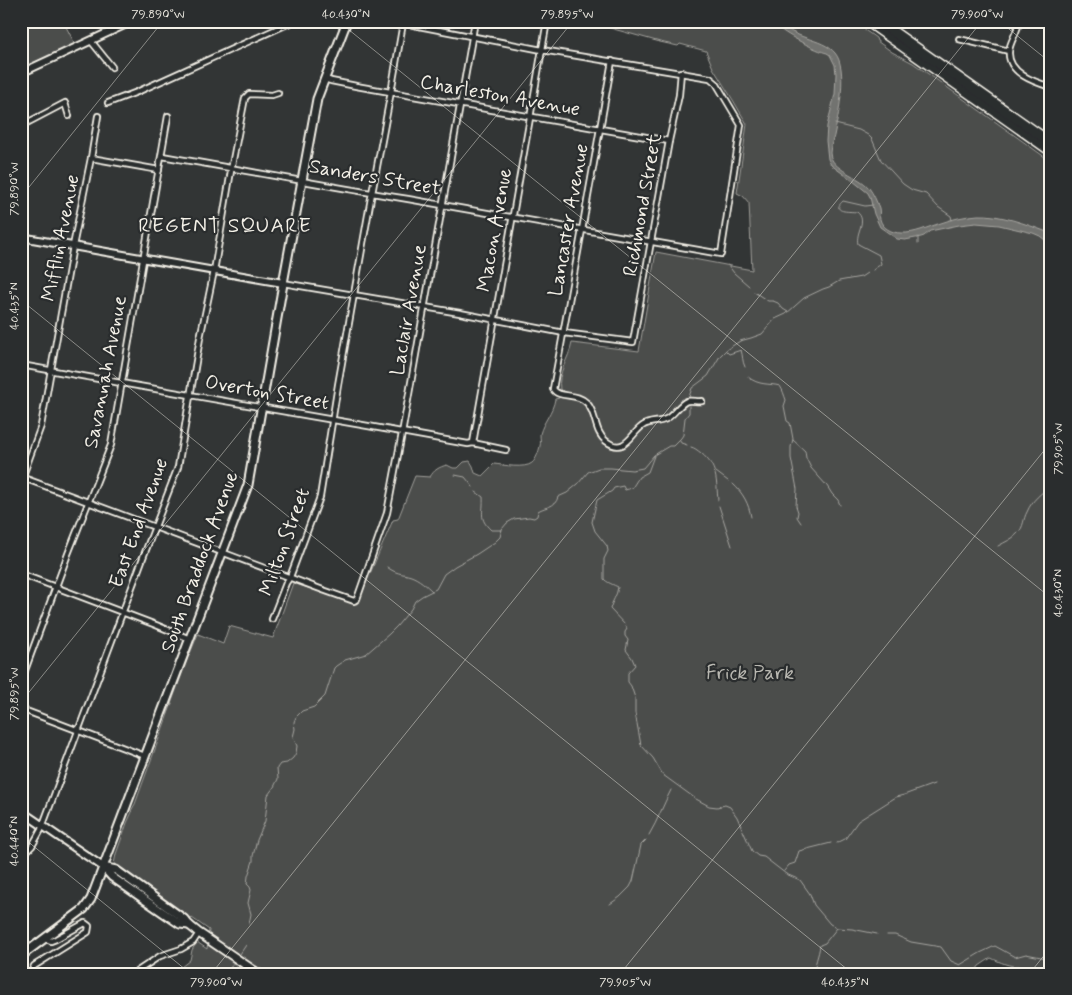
<svg xmlns="http://www.w3.org/2000/svg" width="1072" height="995" viewBox="0 0 1072 995" font-family="Mynerve,sans-serif">
<style>
.green{fill:#4b4d4c;stroke:#a09f9a}
.water{fill:#727370;stroke:#a6a5a0}
.lines{fill:none;stroke-linecap:round;stroke-linejoin:round}
.stream{stroke:#a6a5a0;stroke-width:1}
.street-casing{stroke:#f4f1e8;stroke-width:8}
.secondary-casing{stroke:#f4f1e8;stroke-width:10}
.primary-casing{stroke:#f4f1e8;stroke-width:11}
.highway-casing{stroke:#f4f1e8;stroke-width:12}
.street{stroke:#2a2d2e;stroke-width:4.5}
.secondary{stroke:#2a2d2e;stroke-width:6}
.primary{stroke:#2a2d2e;stroke-width:7}
.highway{stroke:#2a2d2e;stroke-width:9}
.ticks{fill:none;stroke:#f4f1e8;stroke-width:1;stroke-opacity:0.45}
.labels{text-anchor:middle;dominant-baseline:central;stroke-width:4.5;stroke-linejoin:round;paint-order:stroke}
.street-label{font-size:20px;fill:#f4f1e8;stroke:#2a2d2e}
.park-label{font-size:20px;fill:#b9b8b1;stroke:#2a2d2e}
.neighbourhood-label{font-size:21px;letter-spacing:1px;fill:#f4f1e8;stroke:#2a2d2e}
.neatline{fill:none;stroke:#f4f1e8;stroke-width:2}
.ticks-label{font-size:12px;text-anchor:middle;fill:#f4f1e8}
</style>
<rect width="100%" height="100%" fill="#323535"/>
<filter id="ink" filterUnits="userSpaceOnUse"><feTurbulence type="fractalNoise" baseFrequency=".02" numOctaves="2"/><feDisplacementMap in="SourceGraphic" scale="10" xChannelSelector="R" yChannelSelector="G"/><feConvolveMatrix kernelMatrix="1 2 1 2 8 2 1 2 1" color-interpolation-filters="sRGB"/></filter>
<g filter="url(#ink)">
<g class="green">
<polygon points="21,21 63,21 75,44 21,69"/>
<path d="M585 21H851L869 33 876 38 877 41 892 52 913 63 934 78 1049 160 1051 157V974H1038L1019 966C1010 967 1000 962 991 958L979 966 974 974H172L190 960 192 950 197 942 207 949 209 930 192 918 191 919 114 864 116 854 127 823 132 812 131 811 135 804 172 703 167 715 190 652 189 656 198 634 223 644 229 626 273 638 293 583 357 604 393 520 398 519 415 476 430 477C434 470 439 467 447 465L453 468H458L464 462 470 461 473 466 475 473 482 476 494 464C503 465 525 469 532 463 536 460 539 451 540 446 541 443 540 438 540 434 543 422 553 412 555 399L559 398 561 391 560 390C557 372 569 359 572 343L639 351 656 252 752 270 749 203 743 196 737 193 747 124 733 100 713 68 706 51 680 44 678 46 660 42Z"/>
</g>
<path class="water" d="M774 21H781C791 40 822 37 835 53 848 68 839 113 835 131 834 139 830 145 830 153 831 170 860 176 869 188 873 193 877 202 879 208 880 212 879 216 880 219 882 228 892 233 901 233 915 234 927 227 941 223 952 219 965 216 978 215 1000 214 1026 224 1047 232L1051 236V245L1040 236 1033 233 999 225 976 223 959 225 935 230 930 231 924 236 921 237 905 240 897 239 880 227 874 214 870 197 868 193 853 181 831 165 828 159 826 141 827 126 835 94 836 74 835 65 830 55 827 53C817 51 786 35 779 28 776 26 775 24 774 21Z"/>
<g class="lines">
<g class="stream">
<polyline points="835,124 859,130 868,135 872,139 881,160 903,184 912,190 926,194 938,207 951,216 952,220"/>
<polyline points="918,244 918,237"/>
<polyline points="728,265 734,273 749,286"/>
<path d="M873 270 881 264 879 255 858 244C855 232 868 221 857 212 850 211 830 213 843 201L865 206 873 205"/>
<polyline points="754,292 768,301 773,301 778,303 783,309 788,312"/>
<path d="M726 351 729 354 741 350C743 356 742 361 745 367"/>
<path d="M748 377C759 386 769 383 780 386 783 390 784 395 786 400L784 406 787 421 790 423 793 439 791 447V458L797 489 796 506 798 512 797 517 801 523"/>
<polyline points="689,397 692,388 708,376 720,356 726,350 740,341 751,338 762,334 775,319 786,314 804,298 823,289 829,287 839,281 861,277 867,273"/>
<polyline points="680,440 681,443 687,445"/>
<polyline points="793,440 805,451 806,458 811,468 827,486 832,494 838,500 840,505"/>
<path d="M691 447C695 448 697 450 701 453 718 467 716 480 718 500"/>
<path d="M654 456 648 472 639 477 632 488 625 490 623 486 614 488 612 491 597 500 592 522 595 531 607 546 608 551 604 559V579C606 582 614 585 618 587 617 596 612 601 610 609L626 626 627 629 625 632V636L628 640 626 650 632 658 635 665 628 673V682L631 686 635 698V713L641 745 653 758 663 775 696 799 709 806 717 807 725 805 730 807 737 817 752 851 758 856 764 857 786 874 800 880 810 894 814 905 830 924 837 928 852 929 877 934"/>
<polyline points="716,472 728,481"/>
<polyline points="455,475 465,477 473,487"/>
<path d="M733 484C743 493 749 504 751 517"/>
<path d="M476 492 483 497C484 513 478 518 491 530H502"/>
<polyline points="719,506 732,546"/>
<path d="M998 546C1005 542 1013 539 1018 533 1024 527 1023 519 1027 512 1032 500 1041 493 1051 486"/>
<path d="M387 567C396 574 401 573 411 576 419 579 426 585 432 591"/>
<path d="M649 835C658 820 663 805 671 790"/>
<polyline points="837,843 845,839 858,821 896,797 904,795 934,784"/>
<polyline points="784,871 789,865 795,863 799,851 831,843"/>
<polyline points="610,904 620,897 630,887 633,881 641,845 646,840"/>
<path d="M249 924 251 914 248 903 251 890 250 887 247 884 248 876 253 861V856L257 840 265 821 268 795 274 787 278 779 277 768 280 764 287 763 293 758 296 753 297 746 293 737 295 729 294 722 296 717 302 711 314 707 325 696 334 668 336 666 345 660 366 654 389 634 397 626 411 609 415 601 422 596 436 589 444 574 455 566 477 554 495 542 500 537 502 529 507 523 514 519 529 517 534 518 537 516 538 511C546 506 555 508 558 497L567 493 578 484 588 472 599 468H611L632 470 643 468 654 455 669 446H673L681 438 683 435 685 418 689 413V406"/>
<polyline points="887,935 895,935 911,942 941,947 951,961 960,965 980,953 995,946 1015,957 1026,954 1051,959"/>
<polyline points="238,957 246,945"/>
<polyline points="223,974 230,968 234,962"/>
<path d="M814 974C814 964 819 955 820 945L825 943 837 928"/>
</g>
<g class="street-casing">
<g id="street">
<path d="M1019 21C1018 32 1010 41 1009 51 1007 73 1034 82 1051 87"/>
<polyline points="959,39 1009,51"/>
<polyline points="91,41 112,67"/>
<path d="M612 61 582 230 553 389C559 399 577 392 587 403 597 414 594 432 606 441 626 456 632 431 644 425 650 421 659 423 666 419 674 415 679 404 687 401 692 400 698 402 702 401"/>
<polyline points="325,79 331,81 356,86 669,141"/>
<polyline points="108,103 137,92 294,21"/>
<polyline points="21,126 65,103 69,116"/>
<path d="M162 156C244 170 325 186 408 199L721 254 741 125 716 83 710 78 542 50 403 23 391 92 390 97 373 188 371 198 338 385 320 497 290 577 286 583 272 619"/>
<polyline points="91,158 159,170"/>
<polyline points="283,283 460,313 564,333 633,342 669,141 679,95 681,72"/>
<polyline points="21,365 121,383 368,426 468,444 473,443 506,450"/>
<polyline points="473,443 547,21"/>
<polyline points="21,477 323,590 354,601 357,599 387,513 403,428 475,21"/>
<polyline points="21,481 41,426 73,246 91,158 98,116"/>
<polyline points="21,574 156,625 190,639"/>
<polyline points="21,681 68,554 111,445 168,116"/>
<polyline points="21,709 145,756"/>
<polyline points="21,857 32,846 41,830 144,555 178,467 200,338 214,271 232,165 245,98 249,94 272,95 278,93"/>
<polyline points="30,974 34,966 88,932 89,926 85,923 56,939 51,941 46,939"/>
<polyline points="133,974 160,956 181,949 193,942 199,933"/>
<polyline points="1014,974 1015,973"/>
</g>
</g>
<g class="secondary-casing">
<g id="secondary">
<polyline points="21,73 133,21"/>
<polyline points="21,237 283,283"/>
<polyline points="21,811 103,867"/>
</g>
</g>
<g class="primary-casing">
<g id="primary">
<polyline points="103,867 116,870 184,919 189,925 199,933 259,974"/>
<polyline points="103,867 112,877 158,909 180,924 189,925"/>
<polyline points="21,956 84,909 91,899 248,485 284,278 317,99 347,21"/>
</g>
</g>
<g class="highway-casing">
<g id="highway">
<polyline points="867,21 1051,151"/>
<polyline points="878,21 1051,143"/>
</g>
</g>
<use href="#street" class="street"/>
<use href="#secondary" class="secondary"/>
<use href="#primary" class="primary"/>
<use href="#highway" class="highway"/>
</g>
</g>
<path class="ticks" d="M338 21 1051 598M999 21 1051 63M21 197 163 21M21 300 853 974M21 702 573 21M21 836 191 974M211 974 982 21M620 974 1051 442M1029 974 1051 947"/>
<g class="labels">
<g class="street-label">
<text transform="translate(500 96) rotate(10)">Charleston Avenue</text>
<text transform="translate(375 178) rotate(10)">Sanders Street</text>
<text transform="translate(643 205) rotate(-80)">Richmond Street</text>
<text transform="translate(569 220) rotate(-80)">Lancaster Avenue</text>
<text transform="translate(495 230) rotate(-80)">Macon Avenue</text>
<text transform="translate(61 238) rotate(-79)">Mifflin Avenue</text>
<text transform="translate(409 310) rotate(-80)">Laclair Avenue</text>
<text transform="translate(106 372) rotate(-79)">Savannah Avenue</text>
<text transform="translate(267 393) rotate(10)">Overton Street</text>
<text transform="translate(139 523) rotate(-70)">East End Avenue</text>
<text transform="translate(285 542) rotate(-70)">Milton Street</text>
<text transform="translate(200 562) rotate(-70)">South Braddock Avenue</text>
</g>
<g class="park-label">
<text x="750" y="673">Frick Park</text>
</g>
<g class="neighbourhood-label">
<text x="225" y="226">REGENT SQUARE</text>
</g>
</g>
<rect width="1072" height="995" fill="none" stroke="#2a2d2e" stroke-width="55"/>
<rect x="28" y="28" width="1016" height="940" class="neatline"/>
<g class="ticks-label">
<text x="158" y="18">79.890°W</text>
<text x="346" y="18">40.430°N</text>
<text x="567" y="18">79.895°W</text>
<text x="977" y="18">79.900°W</text>
<text transform="translate(14 189) rotate(-90)" y="4">79.890°W</text>
<text transform="translate(14 306) rotate(-90)" y="4">40.435°N</text>
<text transform="translate(1058 449) rotate(-90)" y="4">79.905°W</text>
<text transform="translate(1058 593) rotate(-90)" y="4">40.430°N</text>
<text transform="translate(14 694) rotate(-90)" y="4">79.895°W</text>
<text transform="translate(14 841) rotate(-90)" y="4">40.440°N</text>
<text x="216" y="986">79.900°W</text>
<text x="625" y="986">79.905°W</text>
<text x="845" y="986">40.435°N</text>
</g>
</svg>
